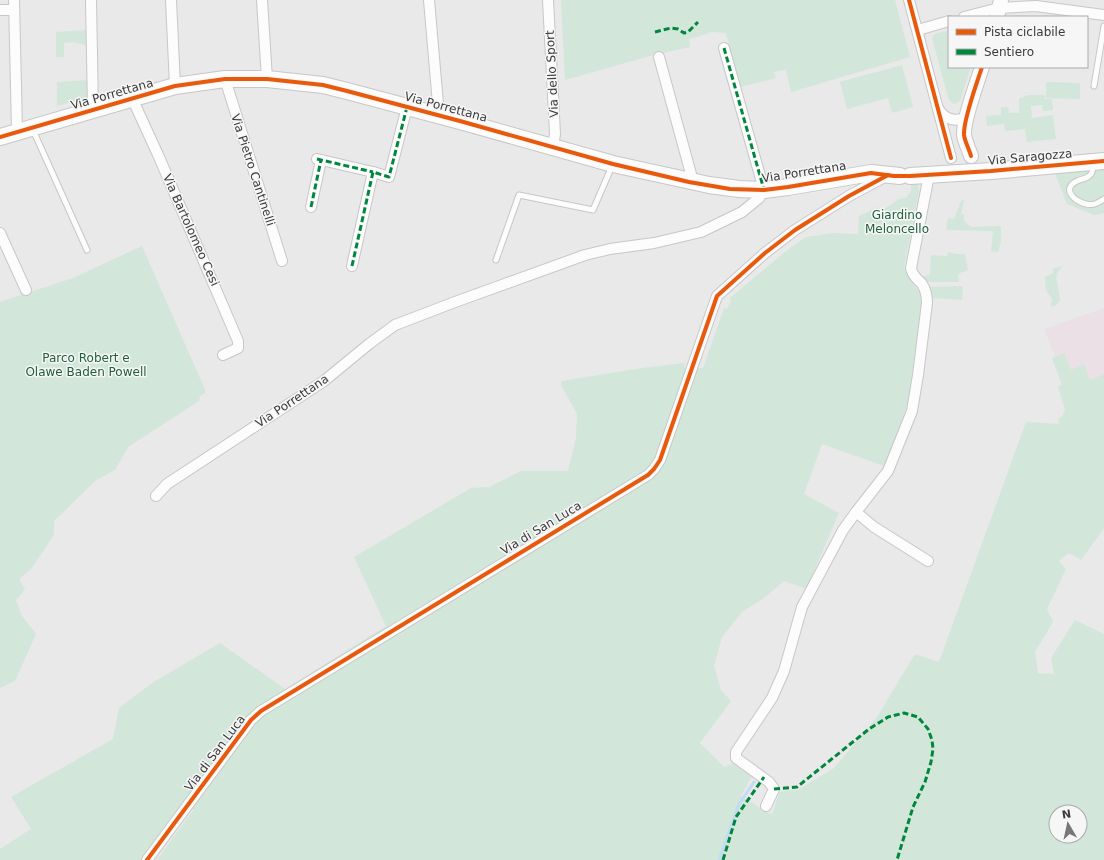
<svg xmlns="http://www.w3.org/2000/svg" width="1104" height="860" viewBox="0 0 1104 860" font-family="'DejaVu Sans',sans-serif">
<style>
.education{fill:#ece0e7}
.green{fill:#d2e6d9;fill-rule:evenodd}
.lines{fill:none;stroke-linecap:round;stroke-linejoin:round}
.stream{stroke:#c4dbf5;stroke-width:3}
.lane-casing{stroke:#c7c7c7;stroke-width:7}
.street-casing{stroke:#c7c7c7;stroke-width:12}
.secondary-casing{stroke:#c7c7c7;stroke-width:16}
.primary-casing{stroke:#c7c7c7;stroke-width:18}
.lane{stroke:#fcfcfc;stroke-width:5}
.street{stroke:#fcfcfc;stroke-width:10}
.secondary{stroke:#fcfcfc;stroke-width:14}
.primary{stroke:#fcfcfc;stroke-width:16}
.quiet{stroke:#00873e;stroke-width:3;stroke-dasharray:6 3;stroke-linecap:butt}
.cycleway-casing{stroke:#f6f6f7;stroke-width:6}
.cycleway{stroke:#e8590c;stroke-width:4}
.labels{text-anchor:middle;dominant-baseline:central;stroke-width:3;stroke-linejoin:round;paint-order:stroke}
.street-label{font-size:12px;fill:#3a3a3b;stroke:#f6f6f7}
.park-label{font-size:12px;fill:#21603c;stroke:#f6f6f7}
</style>
<rect width="100%" height="100%" fill="#e9e9ea"/>
<polygon class="education" points="1104,308 1104,380 1070,394 1044,329"/>
<g class="green">
<polygon points="561,0 895,0 910,57 791,92 786,70 774,72 776,78 740,87 726,33 713,32 689,39 690,47 650,56 565,80"/>
<polygon points="88,30 89,46 73,42 64,43 64,57 56,57 56,32"/>
<polygon points="949,30 949,67 971,67 960,101 954,104 950,101 948,97 932,38 935,34"/>
<polygon points="902,65 913,107 892,113 888,98 847,109 840,82"/>
<polygon points="89,80 89,97 57,106 57,82"/>
<polygon points="1046,82 1080,83 1080,99 1046,98"/>
<polygon points="1028,95 1045,95 1045,99 1052,99 1053,110 1043,111 1042,105 1031,106 1032,118 1053,115 1056,139 1027,142 1025,129 1005,131 1004,124 987,126 986,116 1001,115 1001,107 1008,107 1009,113 1019,113 1019,99"/>
<polygon points="1104,167 1104,213 1094,215 1067,204 1054,171"/>
<path d="M911 182H918L919 191 904 267 922 297 909 398 887 467 822 444 804 494 839 513 811 578 808 589 784 581 764 598 742 612 722 637 714 666 721 690 731 701 700 743 724 767 733 763 752 776 741 796 770 814 773 812 779 793 783 791 798 790 834 768 877 717 915 654 939 662 1026 422 1059 424 1058 418 1062 417 1065 410 1058 387 1062 385 1052 358 1064 353 1071 370 1084 364 1090 380 1104 374V528L1081 560 1069 553 1059 561 1066 569 1047 609 1053 622 1035 652 1038 673 1054 674 1051 658 1075 620 1104 634V860H157L193 810 188 802 145 860H0V849L31 829 11 797 113 739 119 708 152 683 220 643 285 689 386 626 354 557 471 488 489 487 521 471H568L576 438 577 414 561 385 562 381 642 368 685 363 684 367 703 368 724 308 727 309 731 301 730 298 786 251 806 237 833 233 858 234 859 216 878 207 881 211 899 199 906 198 911 192ZM1056 812H1080V836H1056Z"/>
<polygon points="964,200 961,214 964,214 964,221 971,227 999,226 1001,227 1001,241 998,252 991,251 993,231 946,230 948,218 954,219 961,201"/>
<polygon points="142,246 206,392 200,396 199,401 128,447 115,470 95,481 54,521 54,535 31,569 19,579 25,589 16,600 22,616 36,634 15,681 0,688 0,302 73,278"/>
<polygon points="948,252 956,254 965,254 968,270 958,274 959,282 927,282 922,277 930,275 931,255 947,256"/>
<polygon points="1062,266 1058,272 1056,279 1057,281 1060,300 1056,305 1051,307 1052,299 1046,290 1045,277 1053,273 1053,269"/>
<polygon points="963,286 962,300 931,298 929,287"/>
</g>
<g class="lines">
<polyline class="stream" points="719,860 739,804 754,782"/>
<g class="lane-casing">
<g id="lane">
<polyline points="1094,86 1104,26"/>
<polyline points="33,130 87,250"/>
<path d="M1093 164C1093 168 1093 174 1089 176 1086 179 1081 179 1077 181 1061 189 1074 201 1086 204 1093 206 1098 203 1104 199"/>
<polyline points="496,260 519,195 593,210 612,166"/>
</g>
</g>
<g class="street-casing">
<g id="street">
<polyline points="14,0 17,131"/>
<polyline points="91,0 93,110"/>
<polyline points="171,0 175,86"/>
<polyline points="262,0 267,79"/>
<polyline points="429,0 438,104 437,115"/>
<polyline points="548,0 555,134 553,147"/>
<polyline points="909,0 951,158"/>
<polyline points="0,10 14,10"/>
<polyline points="964,17 999,8 1036,6 1104,15"/>
<polyline points="918,30 949,21"/>
<polyline points="659,57 691,174 689,182"/>
<polyline points="225,79 282,261"/>
<polyline points="132,98 159,157 238,341 238,348 223,355"/>
<path d="M939 110C946 120 955 122 967 117"/>
<polyline points="317,159 373,172"/>
<polyline points="311,207 321,160"/>
<polyline points="0,233 26,290"/>
<polyline points="352,266 373,172 389,177 407,107"/>
<polyline points="156,496 167,484 324,381 369,344 395,325 455,302 585,255 610,249 654,243 701,232 742,212 759,198 764,190 724,48"/>
<path d="M928 561 874 527 856 512 888 471 912 411 918 375 927 303C927 297 926 290 922 284 918 279 912 276 911 268L929 175"/>
<polyline points="766,806 774,789 769,782 736,758 736,752 772,698 784,671 802,607 843,530 856,512"/>
<polyline points="147,860 251,720 261,711 648,475 654,469 660,460 717,296 765,253 795,230 849,196 888,175"/>
</g>
</g>
<g class="secondary-casing">
<g id="secondary">
<polyline points="997,17 1001,0"/>
<path d="M971 156C969 149 965 142 964 135 963 120 977 83 982 67"/>
</g>
</g>
<g class="primary-casing">
<g id="primary">
<polyline points="0,137 175,86 225,79 267,79 323,85 347,91 460,121 613,164 709,185 739,189 764,190 788,187 871,173 900,176"/>
<polyline points="910,176 991,171 1104,161"/>
</g>
</g>
<use href="#lane" class="lane"/>
<use href="#street" class="street"/>
<use href="#secondary" class="secondary"/>
<use href="#primary" class="primary"/>
<g class="quiet">
<polyline points="655,32 671,28 678,29 684,33 688,32 698,22"/>
<polyline points="724,48 764,190"/>
<polyline points="317,159 373,172"/>
<polyline points="311,207 321,160"/>
<polyline points="352,266 373,172 389,177 407,107"/>
<polyline points="774,789 797,787 869,729 888,717 904,713 918,717 928,729 932,740 933,749 931,762 925,782 913,807 897,860"/>
<polyline points="723,860 736,817 764,777"/>
</g>
<g class="cycleway-casing">
<g id="cycleway">
<polyline points="909,0 951,158"/>
<polyline points="0,137 175,86 225,79 267,79 323,85 347,91 460,121 613,164 689,182 730,189 764,190 788,187 871,173 894,176 910,176 991,171 1104,161"/>
<path d="M971 156C969 149 965 142 964 135 963 120 977 83 982 67"/>
<polyline points="147,860 251,720 261,711 648,475 654,469 660,460 717,296 765,253 795,230 849,196 888,175"/>
</g>
</g>
<use href="#cycleway" class="cycleway"/>
</g>
<g class="labels">
<g class="street-label">
<text transform="translate(552 74) rotate(-93)">Via dello Sport</text>
<text transform="translate(112 94) rotate(-16)">Via Porrettana</text>
<text transform="translate(446 107) rotate(15)">Via Porrettana</text>
<text transform="translate(1030 157) rotate(-5)">Via Saragozza</text>
<text transform="translate(253 170) rotate(72)">Via Pietro Cantinelli</text>
<text transform="translate(804 172) rotate(-9)">Via Porrettana</text>
<text transform="translate(191 230) rotate(66)">Via Bartolomeo Cesi</text>
<text transform="translate(292 401) rotate(-34)">Via Porrettana</text>
<text transform="translate(541 528) rotate(-31)">Via di San Luca</text>
<text transform="translate(215 753) rotate(-53)">Via di San Luca</text>
</g>
<g class="park-label">
<text x="897" y="215">Giardino<tspan x="897" dy="14">Meloncello</tspan></text>
<text x="86" y="358">Parco Robert e<tspan x="86" dy="14">Olawe Baden Powell</tspan></text>
</g>
</g>
<rect x="948" y="16" width="140" height="52" fill="#f6f6f7" stroke="#ababac"/>
<rect x="956" y="29" width="20" height="6" fill="#e8590c" stroke="#ababac"/>
<text x="984" y="36" font-size="12" fill="#3a3a3b">Pista ciclabile</text>
<rect x="956" y="49" width="20" height="6" fill="#00873e" stroke="#ababac"/>
<text x="984" y="56" font-size="12" fill="#3a3a3b">Sentiero</text>
<g transform="translate(1068 824) rotate(351)"><circle r="19" fill="#f6f6f7" stroke="#ababac"/>
<path d="M0-3L7 15L0 10L-7 15Z" fill="#777778"/>
<text y="-6" font-size="11" font-weight="bold" text-anchor="middle" fill="#3a3a3b">N</text>
</g>
</svg>
